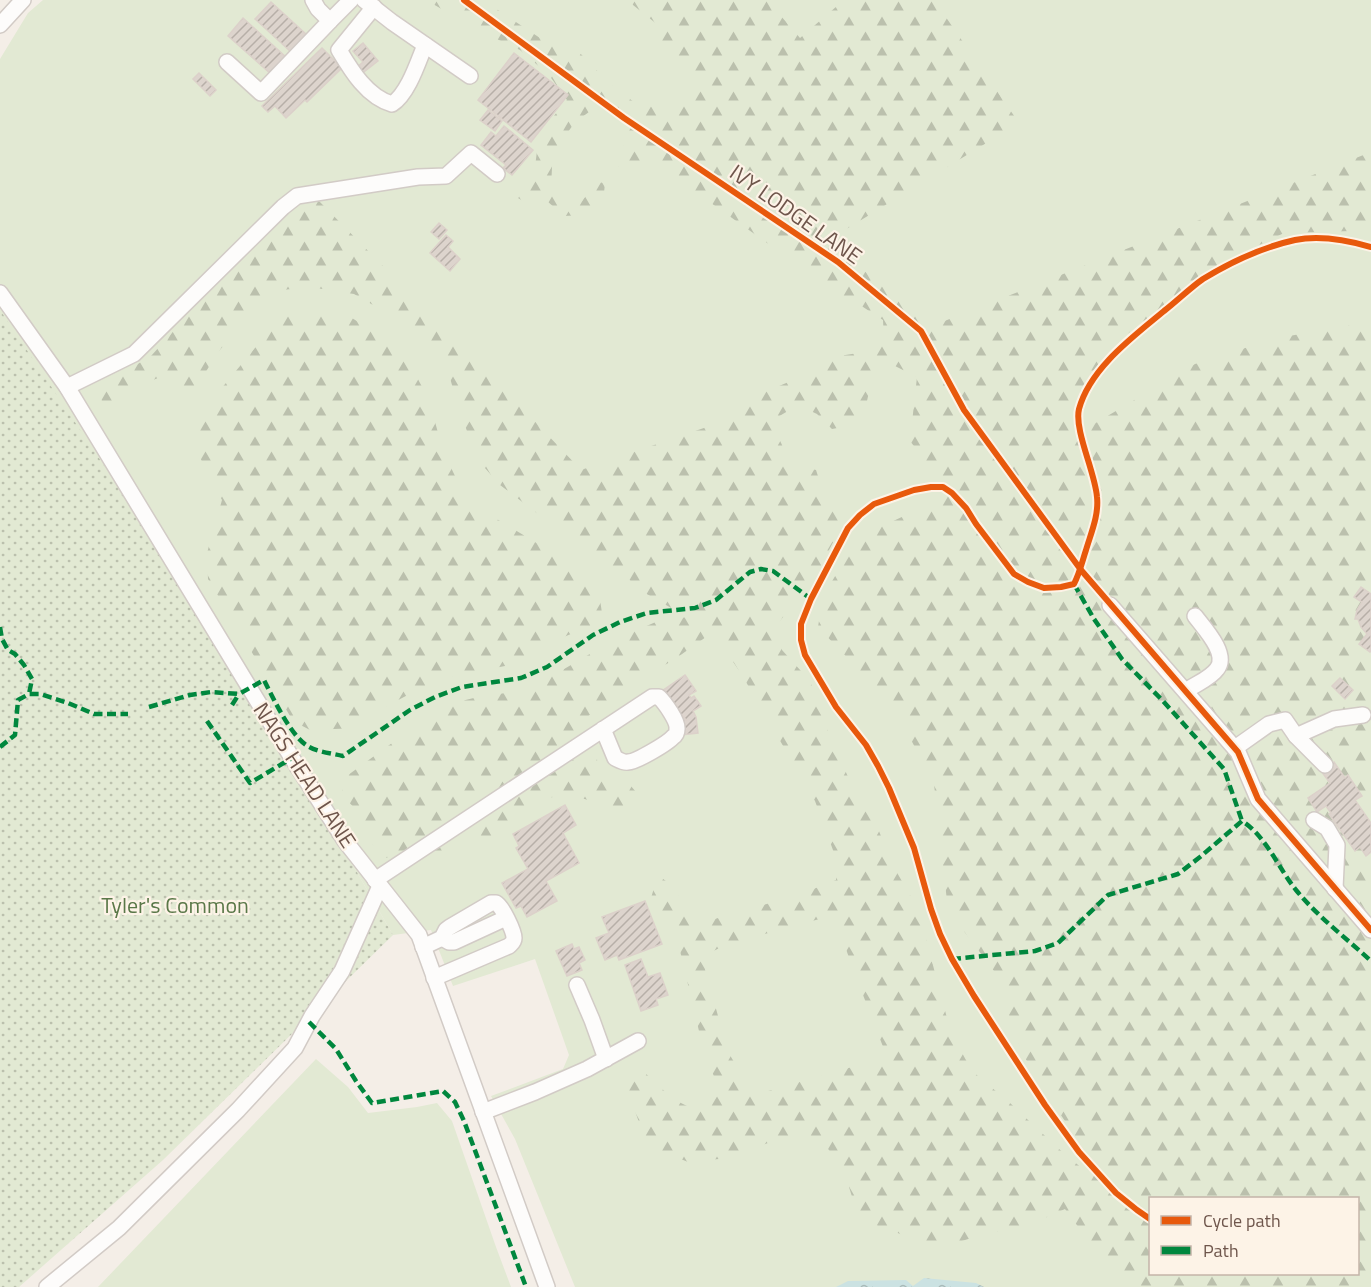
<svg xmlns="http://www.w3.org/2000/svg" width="1371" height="1287" viewBox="0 0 1371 1287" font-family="'Titillium Web',sans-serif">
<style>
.grass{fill:#e2e9d3;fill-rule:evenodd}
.forest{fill:url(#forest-firs);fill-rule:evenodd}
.park{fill:url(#park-dots)}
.water{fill:url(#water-ripples)}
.building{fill:url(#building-hatch);stroke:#dcd1ca;stroke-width:1.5}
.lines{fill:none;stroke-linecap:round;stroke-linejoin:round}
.minor-casing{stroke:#d2cbc6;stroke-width:18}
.minor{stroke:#fdfcfb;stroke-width:15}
.quiet{stroke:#00873e;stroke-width:4.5;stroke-dasharray:9 4.5;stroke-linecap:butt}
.cycleway-casing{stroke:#fdf3e7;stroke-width:10}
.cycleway{stroke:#e8590c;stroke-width:6}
.labels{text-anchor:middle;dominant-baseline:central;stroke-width:4.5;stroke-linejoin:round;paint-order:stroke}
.street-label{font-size:22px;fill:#6e554b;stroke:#fdf3e7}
.park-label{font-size:22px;fill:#5a7848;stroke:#fdf3e7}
</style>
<defs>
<pattern id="forest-firs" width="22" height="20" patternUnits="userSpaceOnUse" patternTransform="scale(1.5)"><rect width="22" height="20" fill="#e2e9d3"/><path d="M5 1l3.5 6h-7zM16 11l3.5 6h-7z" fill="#bbc0ad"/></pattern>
<pattern id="park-dots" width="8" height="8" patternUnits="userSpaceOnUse" patternTransform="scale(1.5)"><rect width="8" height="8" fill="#e2e9d3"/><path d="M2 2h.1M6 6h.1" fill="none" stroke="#bbc0ad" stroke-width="1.8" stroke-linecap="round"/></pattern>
<pattern id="water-ripples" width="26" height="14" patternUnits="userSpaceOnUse" patternTransform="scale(1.5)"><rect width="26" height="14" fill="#cbe2e2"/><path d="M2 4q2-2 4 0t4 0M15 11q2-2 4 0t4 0" fill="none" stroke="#a9bab9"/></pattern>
<pattern id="building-hatch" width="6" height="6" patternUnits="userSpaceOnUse" patternTransform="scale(1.5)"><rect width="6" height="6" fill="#ddd4cd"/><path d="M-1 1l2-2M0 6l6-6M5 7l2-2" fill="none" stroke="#b7afa8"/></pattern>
</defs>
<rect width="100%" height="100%" fill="#f4eee7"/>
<g class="grass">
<path d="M43 0H1371V1287H575L515 1139 491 1096 563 1069 569 1055 535 959 453 986 431 930 393 935 285 747 19 1287H0V59L28 13ZM1150 1198H1358V1274H1150Z"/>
<polygon points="316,1059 348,1087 368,1113 417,1107 437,1103 452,1121 496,1247 511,1287 98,1287"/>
</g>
<g class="forest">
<path d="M426 0H483L546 42 576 49 609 83 639 106 662 107 686 100 694 90 683 69 658 52V25L633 5 629 0H767L800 38 844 0H934L1019 123 827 241 829 247 861 268 890 293 922 314 942 322 1371 152V238L1352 231 1284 233 1243 253 1204 275 1113 345 1082 387 1071 426 1085 432 1094 424 1195 364 1277 338 1348 326 1371 313V1287H1141C1114 1263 1085 1239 1065 1209L1029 1225 978 1236 939 1248 859 1219 844 1171 821 1139 776 1140 729 1158 688 1162 647 1145 623 1077 644 1072 673 1099 691 1108 709 1107 720 1092 703 1048 677 938 651 898 658 875 675 888 685 909 697 925 727 915 796 896 836 880 837 861 815 801 742 675 713 632 675 659 626 688 587 717 596 750 599 777 625 779 636 792 623 808 614 812 592 801 566 794 540 800 520 820 498 836H470L436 859 399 853 386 858 373 845 364 818 342 795 344 778 403 735 449 704 482 696 521 691 559 672 612 641 658 621 687 617 645 593 614 567 542 517 500 485 477 459 458 406 446 364 411 327 354 294 310 287 282 290 250 316 218 352 194 391 179 390 163 376 153 380 114 411 105 409 99 394 111 380 151 356 180 324 237 270 296 203 317 199 501 386 581 470 736 417 758 395 805 375 839 356 871 351 884 339 883 320 860 305 831 291 770 245 652 161H632L618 167V157L626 141 614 126 589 112 575 122 561 142 552 167 551 189 565 201H582L597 182 605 183 604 193 583 215 564 216 547 201 525 202 518 198 534 175 537 151 544 128 567 100 549 75 520 50 478 30ZM891 364 917 377 910 441 935 473 936 501 859 537 823 596 818 627 894 707 934 784 948 910 994 971 1022 1053 1054 1105 1080 1143 1104 1169 1090 1175 1059 1149 1010 1103 972 1071 951 1033 918 909 892 864 877 826 849 779 830 737 810 681 782 650 773 629 812 583 843 523 827 504 816 470 786 461 782 445 771 421 798 405 817 414 832 429 848 426 867 401 873 373ZM834 915 853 969 887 1057 754 1095 728 1052 705 969 706 955 725 945ZM1150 1198H1358V1274H1150Z"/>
<polygon points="311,311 352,318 403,351 429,400 443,451 467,501 578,568 599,593 602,613 590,626 547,644 526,662 438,679 385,707 358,728 310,730 293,721 208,579 207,553 222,500 205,469 193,440 201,413 280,318"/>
</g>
<polygon class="park" points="0,310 147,530 285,747 393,935 163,1160 19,1287 0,1287"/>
<polygon class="water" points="924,1278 976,1283 984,1287 836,1287 848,1281 906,1280 913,1286"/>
<g class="building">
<polygon points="271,2 307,35 291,52 255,19"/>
<polygon points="243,18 287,58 272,75 228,36"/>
<polygon points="363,43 378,61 360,75 355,69 363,62 353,51"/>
<polygon points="322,48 342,68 307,102 305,100 286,118 275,106 268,112 262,106"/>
<polygon points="514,53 568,95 531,142 478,100"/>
<polygon points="199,73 216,90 210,96 193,79"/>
<polygon points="488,110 502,121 495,131 480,120"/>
<polygon points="504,126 533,150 512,175 503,168 506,165 481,145 491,132 496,136"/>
<polygon points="439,223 447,230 439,239 431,232"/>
<polygon points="446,235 453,241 448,247 460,259 450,271 430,253"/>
<polygon points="1361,587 1371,594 1371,651 1370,652 1359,644 1367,634 1361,627 1358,619 1355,619 1357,610 1362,602 1354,597"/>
<polygon points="685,675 696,691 689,695 691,698 694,696 701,706 693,711 696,717 698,733 681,735 680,720 686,720 682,715 680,716 662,691"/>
<polygon points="1340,678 1353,690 1345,699 1332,686"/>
<polygon points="1334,762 1345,778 1348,775 1362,796 1355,800 1371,823 1371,841 1370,842 1371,844 1371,852 1366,856 1360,847 1355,851 1329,814 1331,813 1326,806 1317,812 1308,798 1330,783 1321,771"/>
<polygon points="565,805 576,825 563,833 579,863 546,881 557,901 527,917 521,906 516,908 502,883 528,869 516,848 519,846 513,834"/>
<polygon points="645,901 662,944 619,960 617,955 605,960 596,938 609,933 602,917"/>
<polygon points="572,944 574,949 579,947 585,960 579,963 582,970 567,976 556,951"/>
<polygon points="641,959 648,977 660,973 668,995 656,999 658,1005 641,1011 625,965"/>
</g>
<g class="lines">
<g class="minor-casing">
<g id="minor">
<polyline points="364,0 392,22 470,76"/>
<path d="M374 7 339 50C351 70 367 97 392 104 408 94 418 62 425 45"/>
<polyline points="330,21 351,0"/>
<polyline points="0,25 23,0"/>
<polyline points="227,62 261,93 330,21 318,9 313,0"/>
<polyline points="0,293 67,387 292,758 345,841 419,935 547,1287"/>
<polyline points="67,387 134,354 283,207 297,196 418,177 446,176 471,153 497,174"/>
<polyline points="1110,605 1238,752 1258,799 1371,930"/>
<path d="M1186 691C1195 684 1210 679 1217 669 1229 654 1204 628 1195 616"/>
<polyline points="1296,736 1334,719 1363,715"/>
<polyline points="1235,748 1269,724 1285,720 1296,736 1325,765"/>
<polyline points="1314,820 1327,828 1337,845 1335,889"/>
<path d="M375 880 652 697H659C665 703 678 721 677 729 677 733 676 735 673 737 668 743 636 762 628 762 624 763 619 760 615 758L603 729"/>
<polyline points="442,938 449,942 454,942 506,918"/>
<path d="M423 947 442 938 446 930 450 927 491 903C492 903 494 903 496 903 502 906 514 931 514 938 514 942 512 943 509 946L434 978"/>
<polyline points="577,985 592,1020 606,1059"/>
<polyline points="483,1112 535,1092 587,1069 638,1041"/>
<polyline points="47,1287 119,1228 238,1110 295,1048 312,1016 342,971 380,886"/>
</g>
</g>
<use href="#minor" class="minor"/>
<g class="quiet">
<polyline points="1074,584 1094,619 1122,659 1163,701 1224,769 1242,821"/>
<polyline points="0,627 2,639 8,650 15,654 24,665 32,679 29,694"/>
<polyline points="232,705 239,694"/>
<path d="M149 707 190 695 211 692 239 694 264 680C273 698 290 734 306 745 316 752 331 753 343 756L410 710 435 697 462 687 521 678 547 667 593 635 620 622 647 613 695 608 716 600 750 572 761 569 773 571 811 599"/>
<polyline points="207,721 250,783 292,758"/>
<polyline points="0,747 15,735 18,700 29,694 40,694 68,703 94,714 128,714"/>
<path d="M952 959 1035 951 1058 943 1108 895 1178 874 1200 857 1242 821C1266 836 1279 869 1296 890 1318 917 1346 938 1371 961"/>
<polyline points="309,1022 336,1049 356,1081 372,1103 443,1091 455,1102 464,1121 526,1287"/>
</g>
<g class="cycleway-casing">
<g id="cycleway">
<polyline points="464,0 624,118 838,262 921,331 964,410 1081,570 1238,752 1258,799 1371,930"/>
<path d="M1150 1219 1137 1210 1116 1193 1079 1152 1045 1105 974 996 952 959 940 934 931 909 914 848 889 788 878 766 866 745 836 707 805 655 801 640V624L811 599 848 528 860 515 874 504 914 490 931 487H943L952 493 966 508 976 524 1014 574 1028 582 1044 588 1061 587 1074 584C1080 572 1082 562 1086 550 1091 533 1099 515 1097 497 1095 472 1074 430 1079 409 1090 368 1134 336 1164 311 1177 301 1190 288 1203 279 1231 262 1263 247 1295 240 1319 235 1347 240 1371 247"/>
</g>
</g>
<use href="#cycleway" class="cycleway"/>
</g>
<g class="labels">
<g class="street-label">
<text transform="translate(796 214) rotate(35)">IVY LODGE LANE</text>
<text transform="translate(305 775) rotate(57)">NAGS HEAD LANE</text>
</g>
<g class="park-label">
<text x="175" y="905">Tyler's Common</text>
</g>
</g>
<rect x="1149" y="1197" width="210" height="78" fill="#fdf3e7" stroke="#c4b4a9" stroke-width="1.5"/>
<rect x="1161" y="1216" width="30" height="9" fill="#e8590c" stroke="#c4b4a9" stroke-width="1.5"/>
<text x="1203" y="1227" font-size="18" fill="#6e554b">Cycle path</text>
<rect x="1161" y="1246" width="30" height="9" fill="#00873e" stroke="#c4b4a9" stroke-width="1.5"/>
<text x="1203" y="1257" font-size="18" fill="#6e554b">Path</text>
</svg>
